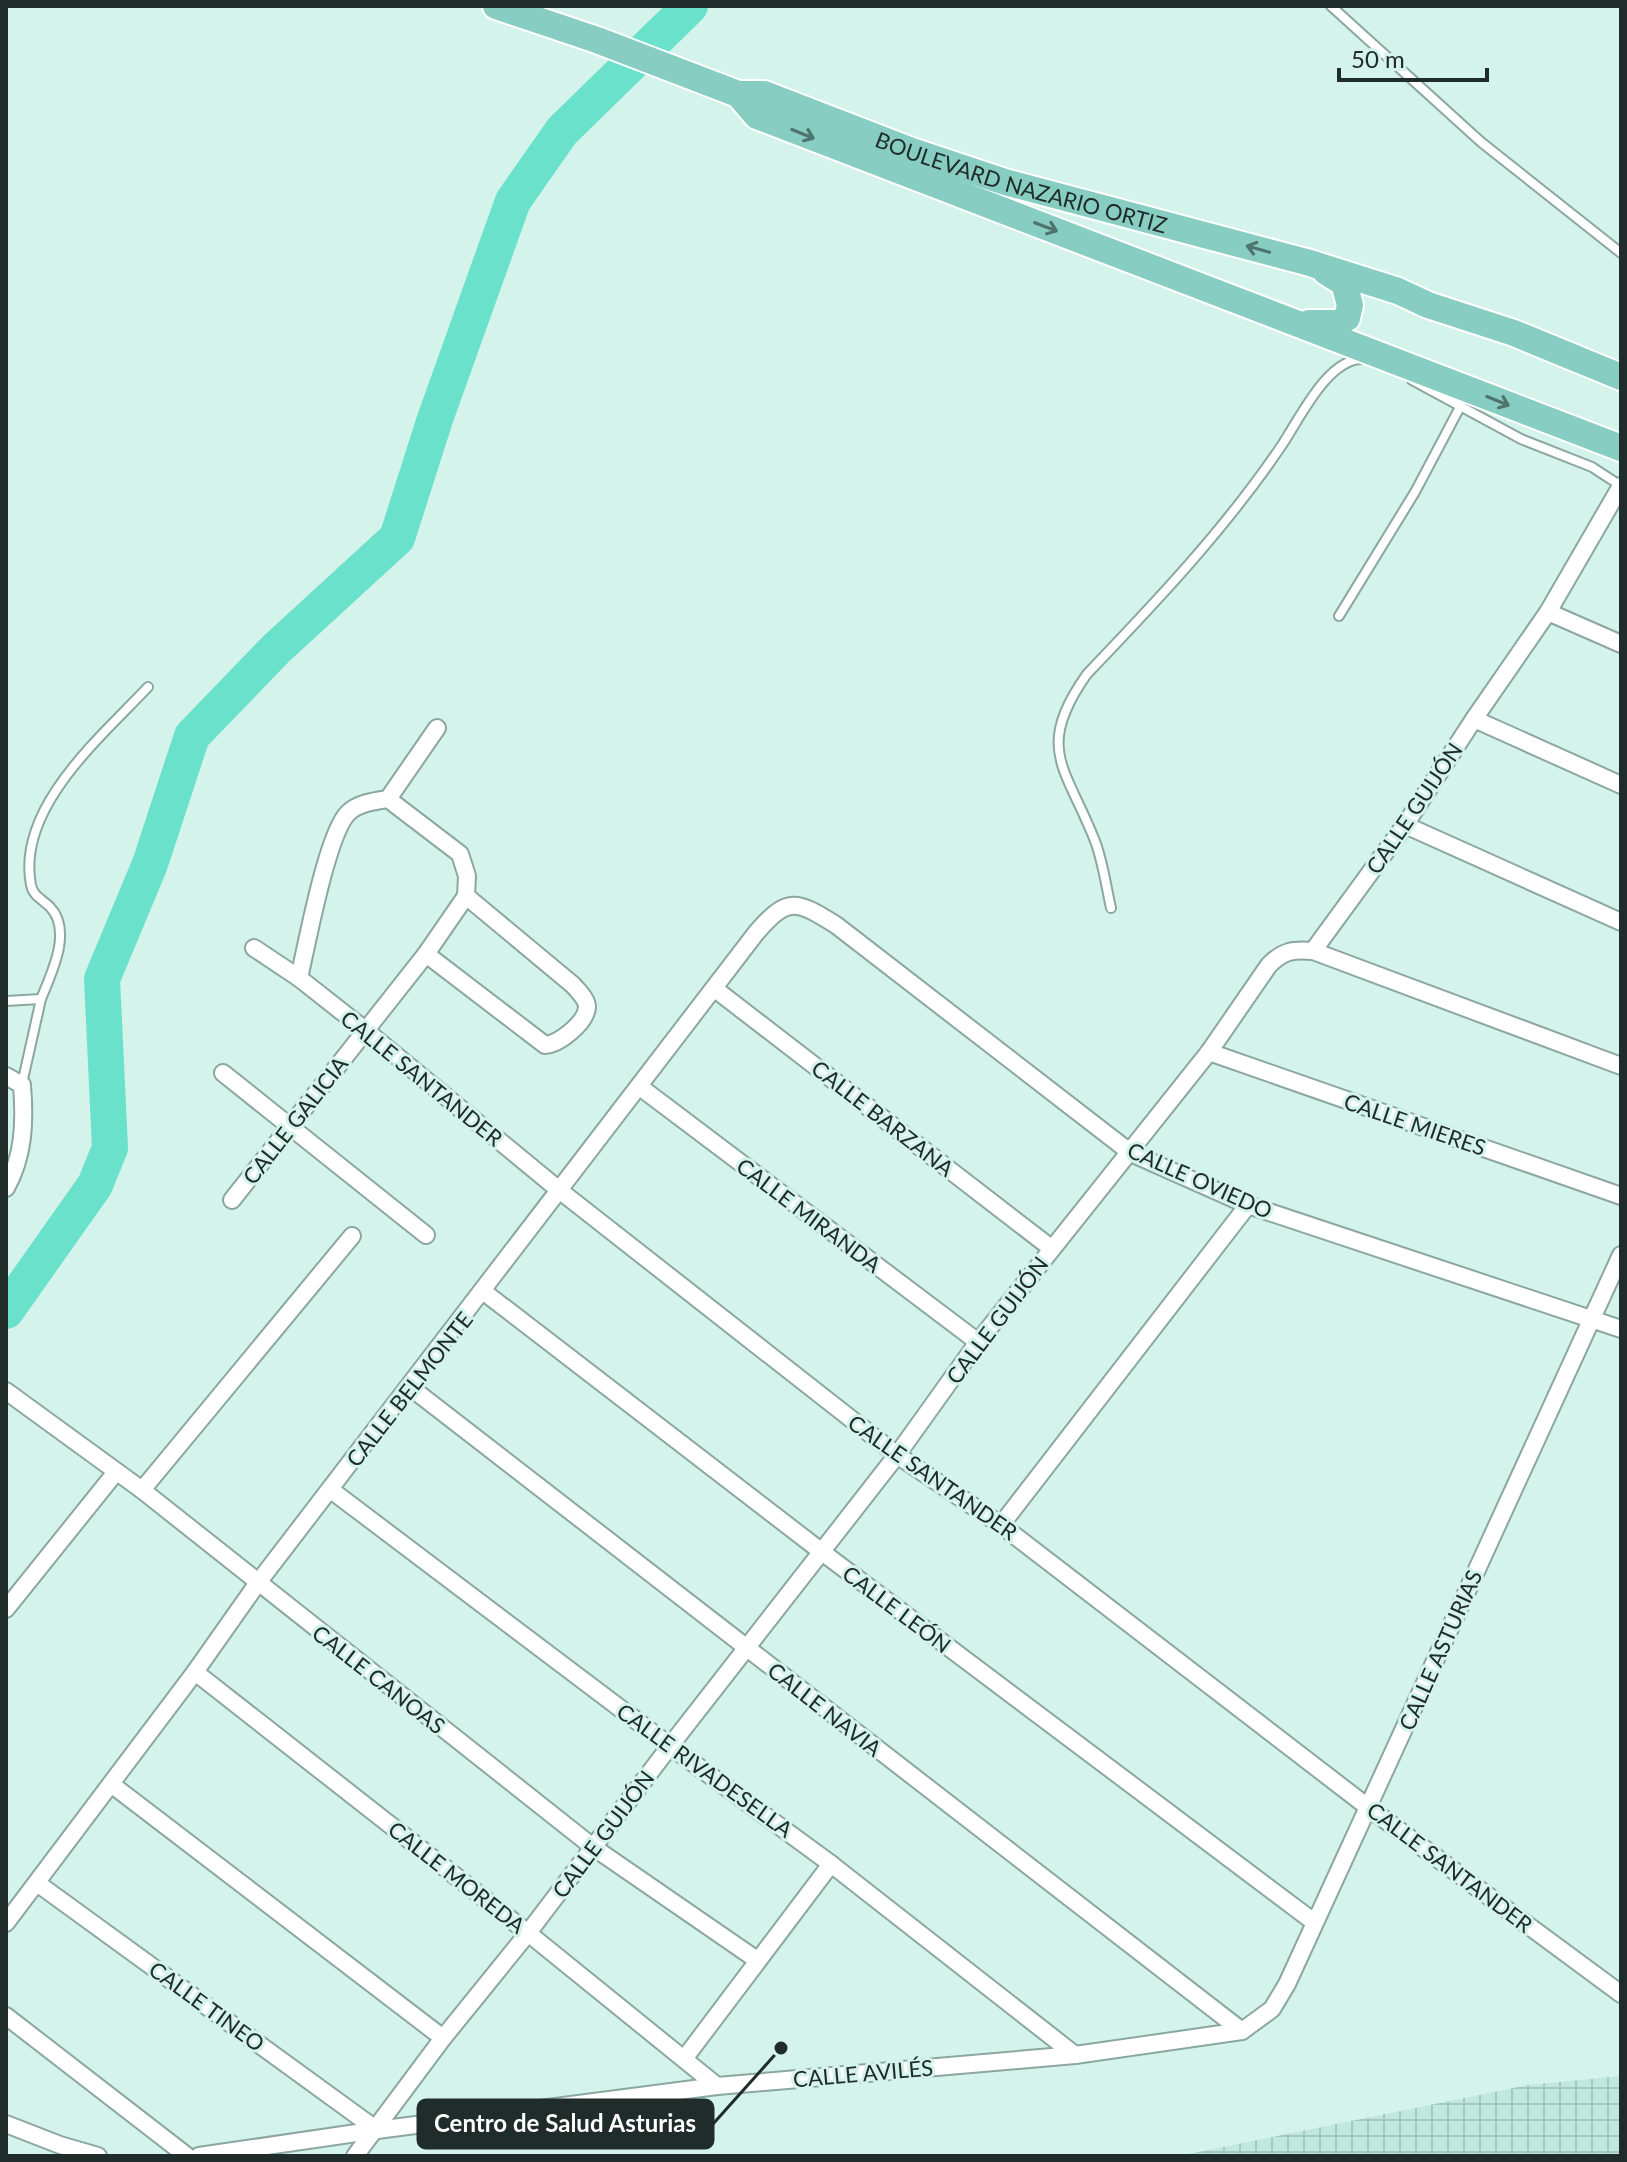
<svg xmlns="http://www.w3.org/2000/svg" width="1627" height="2162" viewBox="0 0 1627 2162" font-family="Lato,sans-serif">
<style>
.industrial{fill:url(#industrial-grid)}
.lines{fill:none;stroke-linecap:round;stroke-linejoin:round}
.river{stroke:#69e1cb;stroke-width:36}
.service-casing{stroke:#8ba7a0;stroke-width:12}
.minor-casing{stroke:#8ba7a0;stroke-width:20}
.primary-casing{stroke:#fff;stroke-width:30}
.service{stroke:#fff;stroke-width:8}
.minor{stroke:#fff;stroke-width:16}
.primary{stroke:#88cdc1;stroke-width:26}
.oneway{stroke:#4f746d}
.labels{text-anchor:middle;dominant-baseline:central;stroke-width:6;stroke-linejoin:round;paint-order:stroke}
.street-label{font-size:22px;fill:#202c29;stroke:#d4f3eb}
.leader{fill:none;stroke:#202c29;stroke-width:3}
.callout-dot{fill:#202c29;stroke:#d4f3eb;stroke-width:3}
.callout{fill:#202c29;stroke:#202c29;stroke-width:3}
.callout-label{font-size:24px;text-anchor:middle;font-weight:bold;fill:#fff}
</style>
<defs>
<pattern id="industrial-grid" width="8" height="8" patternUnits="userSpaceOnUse" patternTransform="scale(2)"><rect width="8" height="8" fill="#c0e8de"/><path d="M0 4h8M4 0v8" fill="none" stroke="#a5c7be"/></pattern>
</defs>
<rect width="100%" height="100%" fill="#d4f3eb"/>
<polygon class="industrial" points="1621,2076 1621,2156 1179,2156 1528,2085"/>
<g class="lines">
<polyline class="river" points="6,1311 95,1185 110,1148 102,979 150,864 192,736 276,649 397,538 435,419 513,201 562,131 690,6"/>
<g class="service-casing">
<g id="service">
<polyline points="1331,6 1481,142 1621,253"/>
<polyline points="1412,380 1521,439 1592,467 1621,486"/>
<polyline points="1339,616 1415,492 1460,407"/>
<path d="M1111 908C1106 886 1103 862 1095 841 1066 767 1034 749 1087 674 1157 601 1226 528 1282 445 1300 418 1328 358 1363 359"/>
<path d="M6 1001 41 999C51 974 73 931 50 907 42 899 33 896 31 885 16 808 101 737 148 687"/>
<polyline points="22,1084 41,999"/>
</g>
</g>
<g class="minor-casing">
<g id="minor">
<polyline points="1548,612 1621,644"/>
<polyline points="1474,719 1621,785"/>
<polyline points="1405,825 1621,922"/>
<polyline points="254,948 299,978 365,1030 559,1190 897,1455 1001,1525 1369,1808 1621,1994"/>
<polyline points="1313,951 1621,1066"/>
<path d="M426 954 545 1045C559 1044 586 1023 587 1007 587 999 578 991 573 985L466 896"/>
<path d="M299 978C307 944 327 834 348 813 358 803 375 801 388 799L437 728"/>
<polyline points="715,989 1051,1248"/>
<polyline points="1209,1052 1621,1196"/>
<polyline points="223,1073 426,1235"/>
<path d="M6 1076 22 1085C25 1122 24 1156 6 1188"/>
<polyline points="640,1087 978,1342"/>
<polyline points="232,1200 426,954 466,896 467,876 460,854 388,799"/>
<polyline points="484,1292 822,1552 1314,1922"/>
<polyline points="410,1387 1242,2031"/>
<polyline points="6,1391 142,1490 593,1847 757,1960"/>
<polyline points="142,1490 352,1236"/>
<polyline points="331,1490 670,1746 831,1864 1075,2055"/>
<polyline points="1001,1525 1248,1205"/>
<polyline points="6,1609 116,1472"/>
<polyline points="195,1672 528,1933 717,2086"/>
<polyline points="111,1784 443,2038"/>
<polyline points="37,1883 377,2130"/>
<path d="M6 1923 195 1672 257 1584 756 933C788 896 796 900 836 925L1131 1153 1248 1205 1621 1329"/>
<polyline points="6,2016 187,2156"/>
<polyline points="684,2059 831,1864"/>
<polyline points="6,2124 60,2145 98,2156"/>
<polyline points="199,2156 377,2130 717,2086 1075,2055 1242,2031 1272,2009 1287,1984 1621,1255"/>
<path d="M355 2156 443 2038 528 1933 670 1746 897 1455 978 1342 1209 1052 1269 965C1283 951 1293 949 1313 951L1405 825 1474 719 1548 612 1621 486"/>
</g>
</g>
<g class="primary-casing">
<g id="primary">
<path id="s1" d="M496 6 597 40 738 94H764L909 150 1005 182 1310 263 1398 291 1428 305 1514 333 1621 377"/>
<polyline points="738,94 757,116 1621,448"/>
<polyline points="1309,323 1338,323 1347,318 1350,305 1344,283 1326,272"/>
</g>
</g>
<use href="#service" class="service"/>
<use href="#minor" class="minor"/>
<use href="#primary" class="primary"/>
</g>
<defs><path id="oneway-shaft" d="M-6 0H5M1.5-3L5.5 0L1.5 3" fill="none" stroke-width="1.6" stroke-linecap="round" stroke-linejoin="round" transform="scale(2)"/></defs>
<g class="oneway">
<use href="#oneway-shaft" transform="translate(803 134) rotate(22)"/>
<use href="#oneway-shaft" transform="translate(1046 227) rotate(21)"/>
<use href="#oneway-shaft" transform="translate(1258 249) rotate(-164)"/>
<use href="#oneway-shaft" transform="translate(1498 401) rotate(22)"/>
</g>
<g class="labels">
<g class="street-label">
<text stroke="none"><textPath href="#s1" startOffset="556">BOULEVARD NAZARIO ORTIZ</textPath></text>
<text transform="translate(1414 808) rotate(-56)">CALLE GUIJÓN</text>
<text transform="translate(422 1078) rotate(39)">CALLE SANTANDER</text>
<text transform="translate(883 1118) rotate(38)">CALLE BARZANA</text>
<text transform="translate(295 1120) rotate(-52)">CALLE GALICIA</text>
<text transform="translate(1415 1124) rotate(19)">CALLE MIERES</text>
<text transform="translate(1200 1180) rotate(24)">CALLE OVIEDO</text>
<text transform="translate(809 1215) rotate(37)">CALLE MIRANDA</text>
<text transform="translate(997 1320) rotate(-53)">CALLE GUIJÓN</text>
<text transform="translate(409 1389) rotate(-52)">CALLE BELMONTE</text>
<text transform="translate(933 1477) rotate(35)">CALLE SANTANDER</text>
<text transform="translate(897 1609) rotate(37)">CALLE LEÓN</text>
<text transform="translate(1440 1650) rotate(-66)">CALLE ASTURIAS</text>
<text transform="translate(379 1679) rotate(38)">CALLE CANOAS</text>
<text transform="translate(825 1709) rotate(38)">CALLE NAVIA</text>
<text transform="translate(705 1770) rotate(36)">CALLE RIVADESELLA</text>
<text transform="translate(603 1834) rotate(-53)">CALLE GUIJÓN</text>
<text transform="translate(1450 1867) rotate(37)">CALLE SANTANDER</text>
<text transform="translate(457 1877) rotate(38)">CALLE MOREDA</text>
<text transform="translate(207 2006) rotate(36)">CALLE TINEO</text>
<text transform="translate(863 2073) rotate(-5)">CALLE AVILÉS</text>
</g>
</g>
<path class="leader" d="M781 2048L713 2124"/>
<circle class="callout-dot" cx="781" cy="2048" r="8"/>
<rect class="callout" x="418" y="2100" width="295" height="48" rx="8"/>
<g class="callout-label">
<text x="565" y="2132">Centro de Salud Asturias</text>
</g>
<rect width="1627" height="2162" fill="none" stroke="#202c29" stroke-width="16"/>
<path d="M1339 68v12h148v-12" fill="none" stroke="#202c29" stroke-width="4"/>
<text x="1351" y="68" font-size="24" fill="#202c29" stroke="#d4f3eb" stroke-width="6" paint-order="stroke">50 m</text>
</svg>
